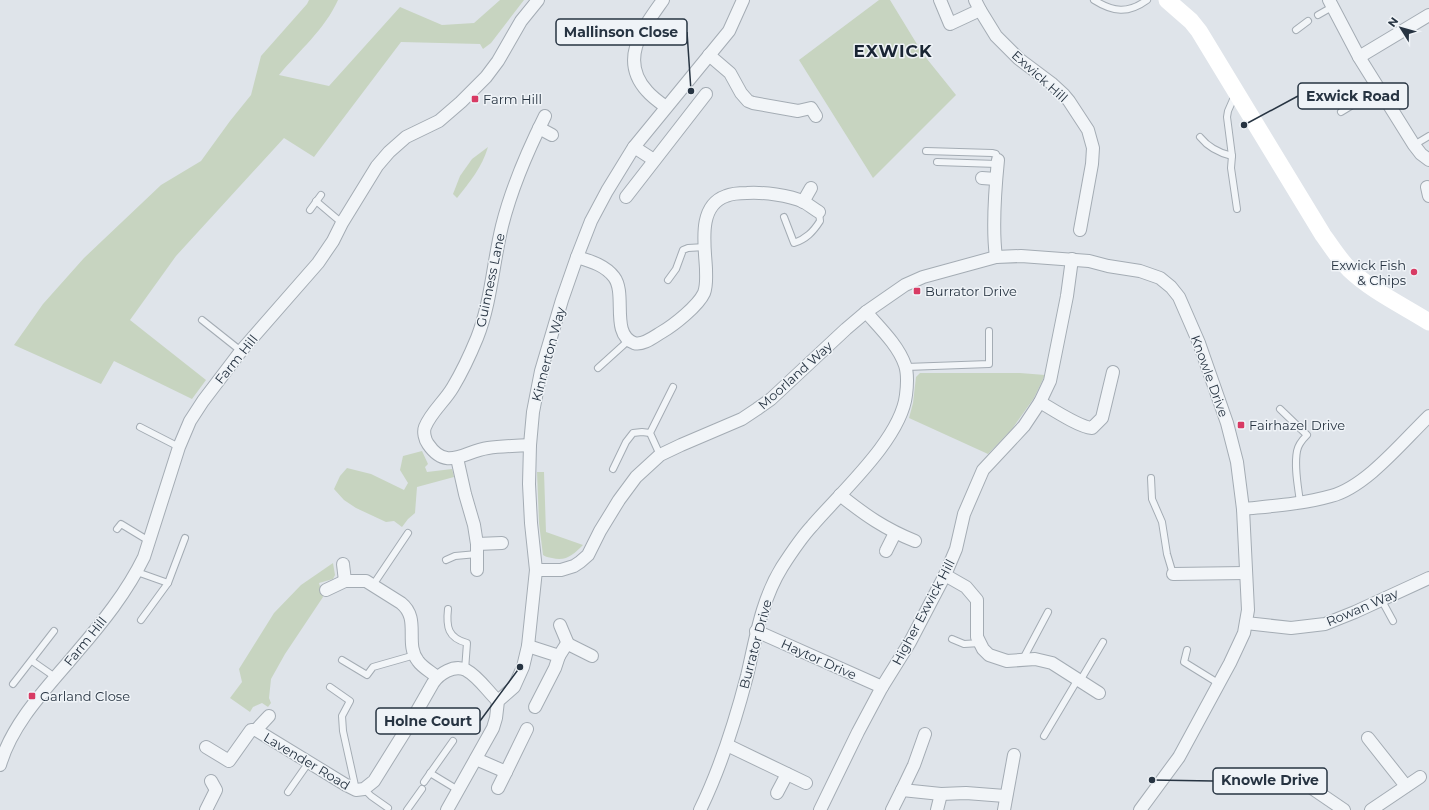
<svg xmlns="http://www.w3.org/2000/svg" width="1429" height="810" viewBox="0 0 1429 810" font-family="Montserrat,sans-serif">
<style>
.green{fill:#c7d4c0}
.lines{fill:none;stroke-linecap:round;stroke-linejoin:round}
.lane-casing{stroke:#a4acb4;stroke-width:8}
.street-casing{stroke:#a4acb4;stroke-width:14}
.lane{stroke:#f2f5f8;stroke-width:6}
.street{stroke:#f2f5f8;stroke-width:12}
.secondary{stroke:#fff;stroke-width:17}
.poi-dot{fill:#d83b64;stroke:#eff3f7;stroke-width:1.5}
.labels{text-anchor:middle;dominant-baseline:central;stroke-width:3;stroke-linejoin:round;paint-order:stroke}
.street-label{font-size:13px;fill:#273442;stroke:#eff3f7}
.poi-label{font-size:13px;fill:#273442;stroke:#eff3f7;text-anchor:start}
.district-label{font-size:17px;font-weight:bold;letter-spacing:1px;fill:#192533;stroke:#eff3f7}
.leader{fill:none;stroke:#273442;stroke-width:1.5}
.callout-dot{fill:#273442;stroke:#eff3f7;stroke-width:1.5}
.callout{fill:#eff3f7;stroke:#273442;stroke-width:1.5}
.callout-label{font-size:14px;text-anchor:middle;font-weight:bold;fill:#273442}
</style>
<rect width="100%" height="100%" fill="#dfe4ea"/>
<g class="green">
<path d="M309 0H338C325 29 299 51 279 75L329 86 400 7 442 25 474 23 500 0H524L491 43 483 49 480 44 401 42 314 157 284 138 176 256 130 320 206 380 192 399 114 361 101 384 14 345 43 304 84 258 161 185 201 161 230 121 251 95 261 56 307 4Z"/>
<polygon points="879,0 890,0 923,54 956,95 873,178 799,60"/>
<path d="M488 147C482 167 470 182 457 198L453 194 460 176 472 159Z"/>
<polygon points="920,373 1020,373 1045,375 1034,398 1012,429 988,454 909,418 913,403 916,377"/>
<polygon points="422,451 428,464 425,467 427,472 452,469 454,477 417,487 415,513 408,519 402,527 394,521 386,522 356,508 344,500 334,489 340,476 347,468 371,474 404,490 408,483 400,470 403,456"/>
<path d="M537 472H544L546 532 583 545C574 554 566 562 552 558 548 557 546 557 543 555L539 523Z"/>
<polygon points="333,563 335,575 333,579 319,583 323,597 285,654 271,679 269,698 271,703 268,707 262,703 253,707 250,712 230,698 242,682 239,669 274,613 301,585"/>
</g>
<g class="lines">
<g class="lane-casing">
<g id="lane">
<path d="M1094 0C1113 12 1128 14 1147 0"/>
<polyline points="1318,15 1332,7"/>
<polyline points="1296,30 1308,21"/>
<polyline points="1235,95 1228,111 1227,117 1232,156 1231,168 1237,209"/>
<polyline points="1341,112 1379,89"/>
<path d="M1200 137C1208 147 1219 153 1232 156"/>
<polyline points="1414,145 1429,136"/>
<polyline points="926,151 992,153 996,154 998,160"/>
<polyline points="937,162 997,164"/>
<polyline points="316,201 342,223"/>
<polyline points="310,210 321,195"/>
<path d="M784 217 794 243C806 239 813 232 820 221L819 212"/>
<polyline points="668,280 676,269 683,250 688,248 705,247"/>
<polyline points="202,320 241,351"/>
<polyline points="906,367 989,364 989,331"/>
<polyline points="598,368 629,340"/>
<path d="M1280 409 1307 435C1303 439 1298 445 1297 451 1294 467 1298 486 1300 502"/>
<polyline points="140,427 179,447"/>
<polyline points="660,455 650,433 673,387"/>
<polyline points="613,469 626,442 633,433 642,432 650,433"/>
<polyline points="1151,478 1152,499 1162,522 1167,554 1173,574"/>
<polyline points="117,529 121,524 149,541"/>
<polyline points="446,560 455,556 477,554"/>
<polyline points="137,572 168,583"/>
<polyline points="373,585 408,533"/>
<polyline points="1381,599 1393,621"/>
<path d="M448 609C446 627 448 638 467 643L465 670"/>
<polyline points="141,620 168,583 185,538"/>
<polyline points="952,639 964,644 980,643"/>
<polyline points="1187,650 1184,662 1218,683"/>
<polyline points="1023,659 1048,612"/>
<polyline points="342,660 367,675 373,667 415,655"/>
<polyline points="32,661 55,677"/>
<polyline points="1080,681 1103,642"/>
<polyline points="13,684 54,631"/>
<polyline points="330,687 350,701 342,716 343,731 356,790"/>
<polyline points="1044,736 1078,679"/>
<polyline points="430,773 458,790"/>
<polyline points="424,782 453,741"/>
<polyline points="364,789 371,796 388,808"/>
<polyline points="288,792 309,762"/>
<polyline points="407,810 422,789"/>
</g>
</g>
<g class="street-casing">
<g id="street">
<path d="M663 0C644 27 618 59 647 91 652 97 659 102 666 107"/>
<polyline points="940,0 950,24 980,10"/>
<polyline points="975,0 980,10 996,36 1019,59 1051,83 1064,95 1069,101 1088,130 1093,148 1092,164 1080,230"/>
<polyline points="1329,0 1359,57 1414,145 1421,154 1429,160"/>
<polyline points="709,55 730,73 741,93 748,101 753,103 798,111 811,108 816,116"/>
<polyline points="1359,57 1429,15"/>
<polyline points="539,128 552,135"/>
<polyline points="634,147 654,160"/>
<polyline points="982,178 996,179"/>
<polyline points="1427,187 1429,196"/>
<polyline points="626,197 706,94"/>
<polyline points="803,202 811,188"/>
<path d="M577 257C590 261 605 265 614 277 627 294 610 334 634 343 643 346 655 336 662 332 674 325 698 306 704 293 707 285 706 278 706 269 705 246 697 206 726 196 733 193 740 193 747 193 763 192 789 195 804 202 809 205 814 209 819 212"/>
<path d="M996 257C992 227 995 190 998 160"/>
<path d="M1040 402C1052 409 1079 427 1092 428L1102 418 1113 372"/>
<path d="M530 445C516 446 502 446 488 448 464 451 447 472 428 444 425 440 423 432 425 427 431 412 445 401 453 387 462 372 470 355 477 338 491 303 493 263 502 226 511 190 528 150 545 116"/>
<polyline points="457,458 465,494 474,525 477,544 477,570"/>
<path d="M840 495C865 515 885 529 915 541"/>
<path d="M1243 509C1272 506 1303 504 1331 496 1366 487 1403 441 1429 416"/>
<polyline points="477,544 502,543"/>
<polyline points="886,551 895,533"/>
<polyline points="343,564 345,581"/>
<polyline points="536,570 561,570 574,566 580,562 588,555 600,531 619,500 636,477 660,455 681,445 742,419 757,409 771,399 846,329 866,312 905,285 923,277 996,257 1021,256 1089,261 1108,266 1140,271 1160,278 1171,287 1179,297 1199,343 1227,423 1237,462 1243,509 1248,610 1244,633 1230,663 1179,757 1140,810"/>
<polyline points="1173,574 1246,573"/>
<polyline points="945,575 966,587 977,600 977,637 983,649 989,655 1007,661 1035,659 1052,663 1099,693"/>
<path d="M326 590 345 581H366L401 603C421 619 404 643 418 661 422 667 431 672 437 677"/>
<polyline points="1246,623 1291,628 1325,624 1355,612 1429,578"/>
<polyline points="560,625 568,644"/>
<polyline points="756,631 882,687"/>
<polyline points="528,646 559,656 555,668 535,707"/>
<polyline points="559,656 566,645 568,644 592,656"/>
<path d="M269 716 256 730 346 785 356 790 364 789 374 781 409 725 433 683C439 674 454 664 466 670 479 677 488 692 498 701"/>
<polyline points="1368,738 1406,786"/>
<polyline points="727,745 806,783"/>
<polyline points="206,747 229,761 251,730 256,730"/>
<polyline points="476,759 506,772 527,729"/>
<path d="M0 765C13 721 48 687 77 652 102 623 127 592 144 557L179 447 190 421 203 401 241 351 318 263 333 241 342 223 377 166 389 152 406 137 439 121 461 102 486 77 498 61 521 21 538 0"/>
<polyline points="1303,782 1344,810"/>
<polyline points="498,788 506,772"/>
<polyline points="902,790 914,765 925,734"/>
<polyline points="777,793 787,774"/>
<polyline points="206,810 216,790 211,781"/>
<polyline points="447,810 493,728 496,718 498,701 514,687 523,667 528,646 536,570 531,523 529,484 530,445 533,412 541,371 562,300 577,257 591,221 607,191 634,147 729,31 743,0"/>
<path d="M700 810C721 767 735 722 747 676 756 638 761 601 782 567 791 553 800 539 812 526 840 493 901 439 906 395 907 387 908 374 905 365 898 345 880 328 866 312"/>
<polyline points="820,810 858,732 882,687 910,642 945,575 956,549 964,514 983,470 1024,426 1040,402 1050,381 1067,296 1072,259"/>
<polyline points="892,810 902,790 941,794 966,793 1005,796"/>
<polyline points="937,810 941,794"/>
<polyline points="1004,810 1014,755"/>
<polyline points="1371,810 1420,777"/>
</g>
</g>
<use href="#lane" class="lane"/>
<use href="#street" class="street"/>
<path class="secondary" d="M1167 0 1191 21 1199 31 1323 235C1331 246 1339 259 1349 269 1372 291 1402 305 1429 322"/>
</g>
<g class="poi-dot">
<rect x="471" y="95" width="8" height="8" rx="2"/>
<circle cx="1414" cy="272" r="4"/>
<rect x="913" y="287" width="8" height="8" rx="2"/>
<rect x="1237" y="421" width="8" height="8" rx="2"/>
<rect x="28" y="692" width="8" height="8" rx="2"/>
</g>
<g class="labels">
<g class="street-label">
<text transform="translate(1040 76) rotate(42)">Exwick Hill</text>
<text transform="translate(490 280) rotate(-78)">Guinness Lane</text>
<text transform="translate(548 354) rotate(-75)">Kinnerton Way</text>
<text transform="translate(236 359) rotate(-51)">Farm Hill</text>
<text transform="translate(795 375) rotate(-42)">Moorland Way</text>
<text transform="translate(1210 376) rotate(70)">Knowle Drive</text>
<text transform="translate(1362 607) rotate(-23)">Rowan Way</text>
<text transform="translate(923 612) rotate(-62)">Higher Exwick Hill</text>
<text transform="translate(85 641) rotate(-51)">Farm Hill</text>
<text transform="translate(755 644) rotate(-75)">Burrator Drive</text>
<text transform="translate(819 659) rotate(24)">Haytor Drive</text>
<text transform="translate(307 761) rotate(31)">Lavender Road</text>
</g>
<g class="poi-label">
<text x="483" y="99">Farm Hill</text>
<text x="1406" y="265" text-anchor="end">Exwick Fish<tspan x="1406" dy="15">&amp; Chips</tspan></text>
<text x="925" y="291">Burrator Drive</text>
<text x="1249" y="425">Fairhazel Drive</text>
<text x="40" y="696">Garland Close</text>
</g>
<g class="district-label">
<text x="893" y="51">EXWICK</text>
</g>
</g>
<path class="leader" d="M691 91L687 32M1244 125L1298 96M520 667L480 721M1152 780L1213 781"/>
<g class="callout-dot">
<circle cx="691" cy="91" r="4"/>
<circle cx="1244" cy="125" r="4"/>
<circle cx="520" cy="667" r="4"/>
<circle cx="1152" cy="780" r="4"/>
</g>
<g class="callout">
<rect x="556" y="19" width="131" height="26" rx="4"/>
<rect x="1298" y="83" width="110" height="26" rx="4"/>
<rect x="376" y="708" width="104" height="26" rx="4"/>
<rect x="1213" y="768" width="114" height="26" rx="4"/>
</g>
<g class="callout-label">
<text x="621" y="37">Mallinson Close</text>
<text x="1353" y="101">Exwick Road</text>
<text x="428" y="726">Holne Court</text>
<text x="1270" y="785">Knowle Drive</text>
</g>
<g transform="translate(1401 28) rotate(307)" stroke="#eff3f7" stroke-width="3" paint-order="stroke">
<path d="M0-3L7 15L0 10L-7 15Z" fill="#273442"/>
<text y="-6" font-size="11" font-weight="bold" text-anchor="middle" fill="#273442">N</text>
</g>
</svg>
